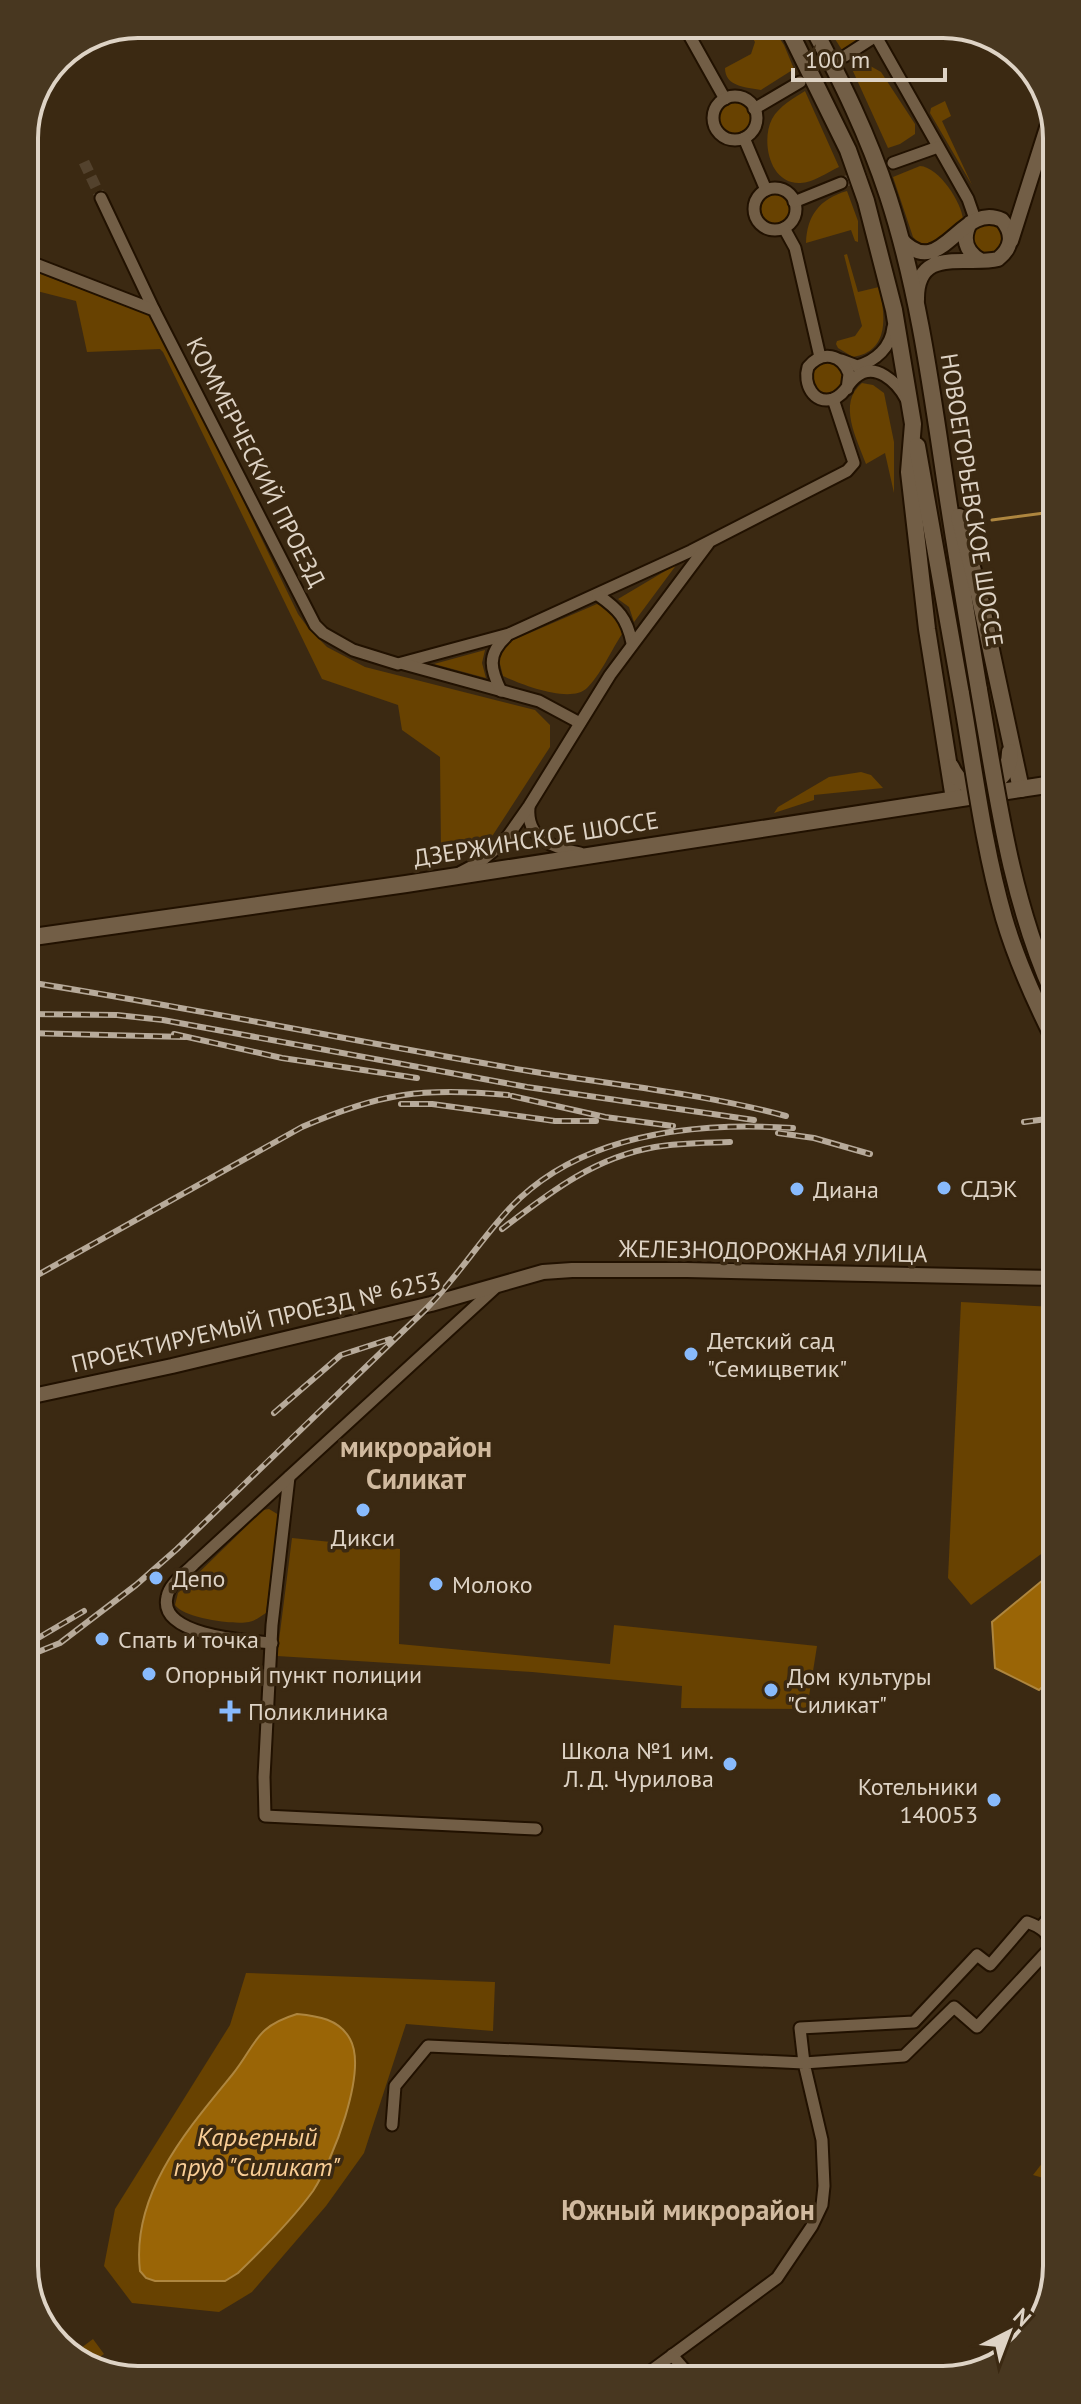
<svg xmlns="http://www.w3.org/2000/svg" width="1081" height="2404" viewBox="0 0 1081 2404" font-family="'PT Sans',sans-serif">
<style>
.green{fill:#684201}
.water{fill:#9a6506;stroke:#ae863f;stroke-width:2}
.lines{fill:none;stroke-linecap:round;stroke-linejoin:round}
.stream{stroke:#ae863f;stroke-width:3}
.minor-tunnel{stroke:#53422d;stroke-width:11;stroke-dasharray:11 5.5;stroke-linecap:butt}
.minor-casing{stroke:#211100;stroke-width:15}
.tertiary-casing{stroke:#211100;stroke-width:18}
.secondary-casing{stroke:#211100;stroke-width:20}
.minor{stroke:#725e46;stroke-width:11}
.tertiary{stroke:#725e46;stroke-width:14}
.secondary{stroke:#725e46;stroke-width:16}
.rail-casing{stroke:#b7aa9a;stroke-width:6}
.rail{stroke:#3b2912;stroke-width:3;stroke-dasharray:9;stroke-linecap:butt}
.secondary-bridge-casing{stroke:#211100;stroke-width:20;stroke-linecap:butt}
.secondary-bridge{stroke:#725e46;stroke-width:16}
.poi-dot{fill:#88bafc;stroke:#3b2912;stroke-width:3}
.labels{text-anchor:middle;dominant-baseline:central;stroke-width:7;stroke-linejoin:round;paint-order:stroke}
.street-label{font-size:24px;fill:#ded3c5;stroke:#3b2912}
.poi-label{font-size:24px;fill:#ded3c5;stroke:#3b2912;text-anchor:start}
.water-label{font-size:26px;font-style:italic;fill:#face96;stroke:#3b2912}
.quarter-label{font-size:28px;font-weight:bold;fill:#d1ba9f;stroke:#3b2912}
.rim{fill:none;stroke:#ded3c5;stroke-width:4}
</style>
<rect width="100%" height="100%" fill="#3b2912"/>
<g class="green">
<path d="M744 24H770L784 45 794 69 761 90C746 87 725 87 725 68L751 54 755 42Z"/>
<polygon points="834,24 860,24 860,39 842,50 835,39"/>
<polygon points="865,63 881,72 915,124 915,134 900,144 888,148 852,69"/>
<path d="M805 91 839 167C828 172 811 184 799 183 769 183 761 140 772 119 779 106 794 98 805 91Z"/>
<polygon points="945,101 951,116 942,121 972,185 930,113 931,108"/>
<circle cx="735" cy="119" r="16"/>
<path d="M920 166C939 167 962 203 963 220 951 232 936 244 920 244L913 237 893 177Z"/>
<path d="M847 191 858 221V242L855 241 851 230 806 243C807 216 819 199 847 191Z"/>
<circle cx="775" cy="209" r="15"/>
<circle cx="988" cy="239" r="17"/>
<path d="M847 254 858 292 879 287C885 314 891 351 853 357L838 348 836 344 837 341 855 336 862 326 844 255Z"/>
<polygon points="25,268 154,317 298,614 309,629 327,647 365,667 535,710 550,725 550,747 489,841 441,851 440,757 402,730 398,705 322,679 163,352 160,349 87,352 76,301 25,288"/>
<circle cx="828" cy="377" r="16"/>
<path d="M862 383 873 385 884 393 894 442V493L885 453 866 464C857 439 837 403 862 383Z"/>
<polygon points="677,564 634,622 629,607 618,599"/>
<path d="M597 604C613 611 619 618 622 634 612 649 600 676 587 688 571 704 522 685 503 676L499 660 506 643Z"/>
<polygon points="485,650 482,663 486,678 434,664"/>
<polygon points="861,772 871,775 883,788 814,795 814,800 774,813 778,807 829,777"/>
<polygon points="961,1302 1054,1307 1055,1544 971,1605 948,1578"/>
<path d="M269 1509 279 1515 266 1613C261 1616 255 1621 249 1622 233 1625 184 1618 175 1605L178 1593 263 1510Z"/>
<polygon points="292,1538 400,1549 399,1644 610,1664 614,1625 817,1646 807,1709 681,1708 682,1686 532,1672 277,1656"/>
<polygon points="246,1973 495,1982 493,2031 406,2024 364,2153 326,2206 252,2292 219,2312 132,2303 104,2266 115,2209 230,2025"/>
<polygon points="1057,2144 1057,2182 1033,2175"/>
<polygon points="93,2339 104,2354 90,2364 69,2357"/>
</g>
<g class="water">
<polygon points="1055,1570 1055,1675 1039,1690 995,1668 992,1622"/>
<path d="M297 2014C318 2016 339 2019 350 2039 368 2071 332 2162 313 2191 292 2220 264 2248 238 2273L225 2281H155L146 2278 140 2271C131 2194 187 2130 232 2075 257 2044 254 2027 297 2014Z"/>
</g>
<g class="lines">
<polyline class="stream" points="992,520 1052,512"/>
<g class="minor-tunnel">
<polyline points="84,162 101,198"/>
<polyline points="841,183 893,163"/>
</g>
<g class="minor-casing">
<g id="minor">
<polyline points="683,24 725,99"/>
<polyline points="869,24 968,199 975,219"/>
<polyline points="845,56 876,36"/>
<circle cx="735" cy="118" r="22"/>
<polyline points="754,109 800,82"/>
<polyline points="744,138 766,190"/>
<polyline points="893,163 938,147"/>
<circle cx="775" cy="209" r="21"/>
<polyline points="101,198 154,310"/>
<polyline points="794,202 841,183"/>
<polyline points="784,228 795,248 820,357"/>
<polyline points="25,260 154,310 315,625 323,633 353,650 398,664 509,634 691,551 847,471 854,463 833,399"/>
<path d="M841 360 857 366C876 361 891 347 893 327"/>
<path d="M847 389 849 374C842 354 822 350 808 367 803 383 813 405 833 399 845 395 847 384 856 377 875 361 897 382 906 399"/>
<path d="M598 595C618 609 627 618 632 643"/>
<polyline points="404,664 539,701 580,723"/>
<path d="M501 691C491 670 486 655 506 637"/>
<path d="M529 807C526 839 553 848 580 853"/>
<polyline points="461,872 480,862 503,843 529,806 610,675 708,544"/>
<polyline points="289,1477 272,1625 264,1777 265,1816 536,1829"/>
<path d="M272 1643C249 1641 158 1636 167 1597 169 1584 185 1573 194 1564L495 1288"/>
<polyline points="1041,1927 1056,1909"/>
<path d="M392 2125 395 2086 428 2046 804 2063 904 2056 954 2007 977 2027 1051 1947C1049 1932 1041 1927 1027 1922L990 1965 977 1955 914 2022 800 2028 804 2063 822 2140 824 2186 822 2205 812 2226 777 2278 644 2376"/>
<polyline points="672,2355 690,2376"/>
</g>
</g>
<g class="tertiary-casing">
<g id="tertiary">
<path d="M970 223C962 238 965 251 980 260"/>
<path d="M900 238C941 285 960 200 1002 220 1014 234 1012 248 998 259 967 267 916 245 917 300"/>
<polyline points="1011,241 1051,115"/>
<polyline points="28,1397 172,1366 431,1304 543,1272 572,1270 687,1270 1054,1278"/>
</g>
</g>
<g class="secondary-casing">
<g id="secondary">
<polyline points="786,24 848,150 866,201 894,310 913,424 909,472 927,629 954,799"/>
<path d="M811 24C841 80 868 135 888 196 919 291 932 393 947 493 957 559 968 624 979 690"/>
<polyline points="917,446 961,694"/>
<polyline points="959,517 979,594 1021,789"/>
<path d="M951 767C965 800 1010 789 1010 752"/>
<polyline points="26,938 406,884 1053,784"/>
</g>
</g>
<use href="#minor" class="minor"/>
<use href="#tertiary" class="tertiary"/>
<use href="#secondary" class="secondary"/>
<g class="rail-casing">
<g id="rail">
<path d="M27 982C195 1008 361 1043 529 1071 615 1085 701 1093 786 1116"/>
<polyline points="27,1014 117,1015 163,1020 527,1087 754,1120"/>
<polyline points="27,1033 185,1037"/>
<polyline points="174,1034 282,1058 417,1078"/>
<polyline points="512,1096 605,1117 673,1126"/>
<polyline points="401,1104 432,1104 555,1121 596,1121"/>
<polyline points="1024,1122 1054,1118"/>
<polyline points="778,1133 814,1138 870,1154"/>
<polyline points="1044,1157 1054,1160"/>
<path d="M502 1229C549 1193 595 1157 655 1147 679 1143 705 1143 730 1142"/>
<path d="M27 1281 302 1127C380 1093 422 1087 508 1095"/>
<polyline points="274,1413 341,1355 390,1339"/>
<polyline points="28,1644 84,1611"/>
<path d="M28 1656 60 1643 136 1585 177 1549C259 1469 342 1390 425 1310 456 1279 480 1240 510 1208 581 1133 696 1122 793 1128"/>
</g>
</g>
<use href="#rail" class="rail"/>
<g class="secondary-bridge-casing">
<g id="secondary-bridge">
<path d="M979 690C997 793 1010 897 1053 993"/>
<path d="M961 694C974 768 983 845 1004 918 1016 959 1034 999 1053 1037"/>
</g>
</g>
<use href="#secondary-bridge" class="secondary-bridge"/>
</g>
<g class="poi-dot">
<circle cx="944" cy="1188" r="8"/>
<circle cx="797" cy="1189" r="8"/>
<circle cx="691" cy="1354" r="8"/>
<circle cx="363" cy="1510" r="8"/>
<circle cx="156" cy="1578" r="8"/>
<circle cx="436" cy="1584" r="8"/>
<circle cx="102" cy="1639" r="8"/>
<circle cx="149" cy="1674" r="8"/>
<circle cx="771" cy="1690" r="8"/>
<path d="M226 1699h8v8h8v8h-8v8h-8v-8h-8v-8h8z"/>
<circle cx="730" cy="1764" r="8"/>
<circle cx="994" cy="1800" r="8"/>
</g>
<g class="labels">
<g class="street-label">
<text transform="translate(256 462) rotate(63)">КОММЕРЧЕСКИЙ ПРОЕЗД</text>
<text transform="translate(972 500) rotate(81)">НОВОЕГОРЬЕВСКОЕ ШОССЕ</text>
<text transform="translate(536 839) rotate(-9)">ДЗЕРЖИНСКОЕ ШОССЕ</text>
<text transform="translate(773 1251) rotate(1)">ЖЕЛЕЗНОДОРОЖНАЯ УЛИЦА</text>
<text transform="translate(256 1322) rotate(-13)">ПРОЕКТИРУЕМЫЙ ПРОЕЗД № 6253</text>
</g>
<g class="poi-label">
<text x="960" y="1188">СДЭК</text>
<text x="813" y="1189">Диана</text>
<text x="707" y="1340">Детский сад<tspan x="707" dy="28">"Семицветик"</tspan></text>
<text x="363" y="1537" text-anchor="middle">Дикси</text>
<text x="172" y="1578">Депо</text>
<text x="452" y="1584">Молоко</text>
<text x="118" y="1639">Спать и точка</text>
<text x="165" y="1674">Опорный пункт полиции</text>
<text x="787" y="1676">Дом культуры<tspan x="787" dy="28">"Силикат"</tspan></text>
<text x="248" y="1711">Поликлиника</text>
<text x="714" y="1750" text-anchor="end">Школа №1 им.<tspan x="714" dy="28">Л. Д. Чурилова</tspan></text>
<text x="978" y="1786" text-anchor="end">Котельники<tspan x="978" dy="28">140053</tspan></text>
</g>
<g class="water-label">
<text x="257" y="2136">Карьерный<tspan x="257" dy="30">пруд "Силикат"</tspan></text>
</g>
<g class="quarter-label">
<text x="416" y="1446">микрорайон<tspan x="416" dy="32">Силикат</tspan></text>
<text x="688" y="2209">Южный микрорайон</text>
</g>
</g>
<path d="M0 0H1081V2404H0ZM138 38H943A100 100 0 0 1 1043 138V2266A100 100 0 0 1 943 2366H138A100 100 0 0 1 38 2266V138A100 100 0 0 1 138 38Z" fill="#483720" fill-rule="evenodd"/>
<path class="rim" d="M138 38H943A100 100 0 0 1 1043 138V2266A100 100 0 0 1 943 2366H138A100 100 0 0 1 38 2266V138A100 100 0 0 1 138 38Z"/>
<g transform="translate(1009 2332) rotate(42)" stroke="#3b2912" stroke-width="6" paint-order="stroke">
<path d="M0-6L14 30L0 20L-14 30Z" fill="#ded3c5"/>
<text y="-12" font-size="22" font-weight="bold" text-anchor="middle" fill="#ded3c5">N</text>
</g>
<path d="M793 68v12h152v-12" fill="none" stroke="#ded3c5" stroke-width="4"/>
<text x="805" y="68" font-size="24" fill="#ded3c5" stroke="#3b2912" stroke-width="6" paint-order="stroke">100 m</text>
</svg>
